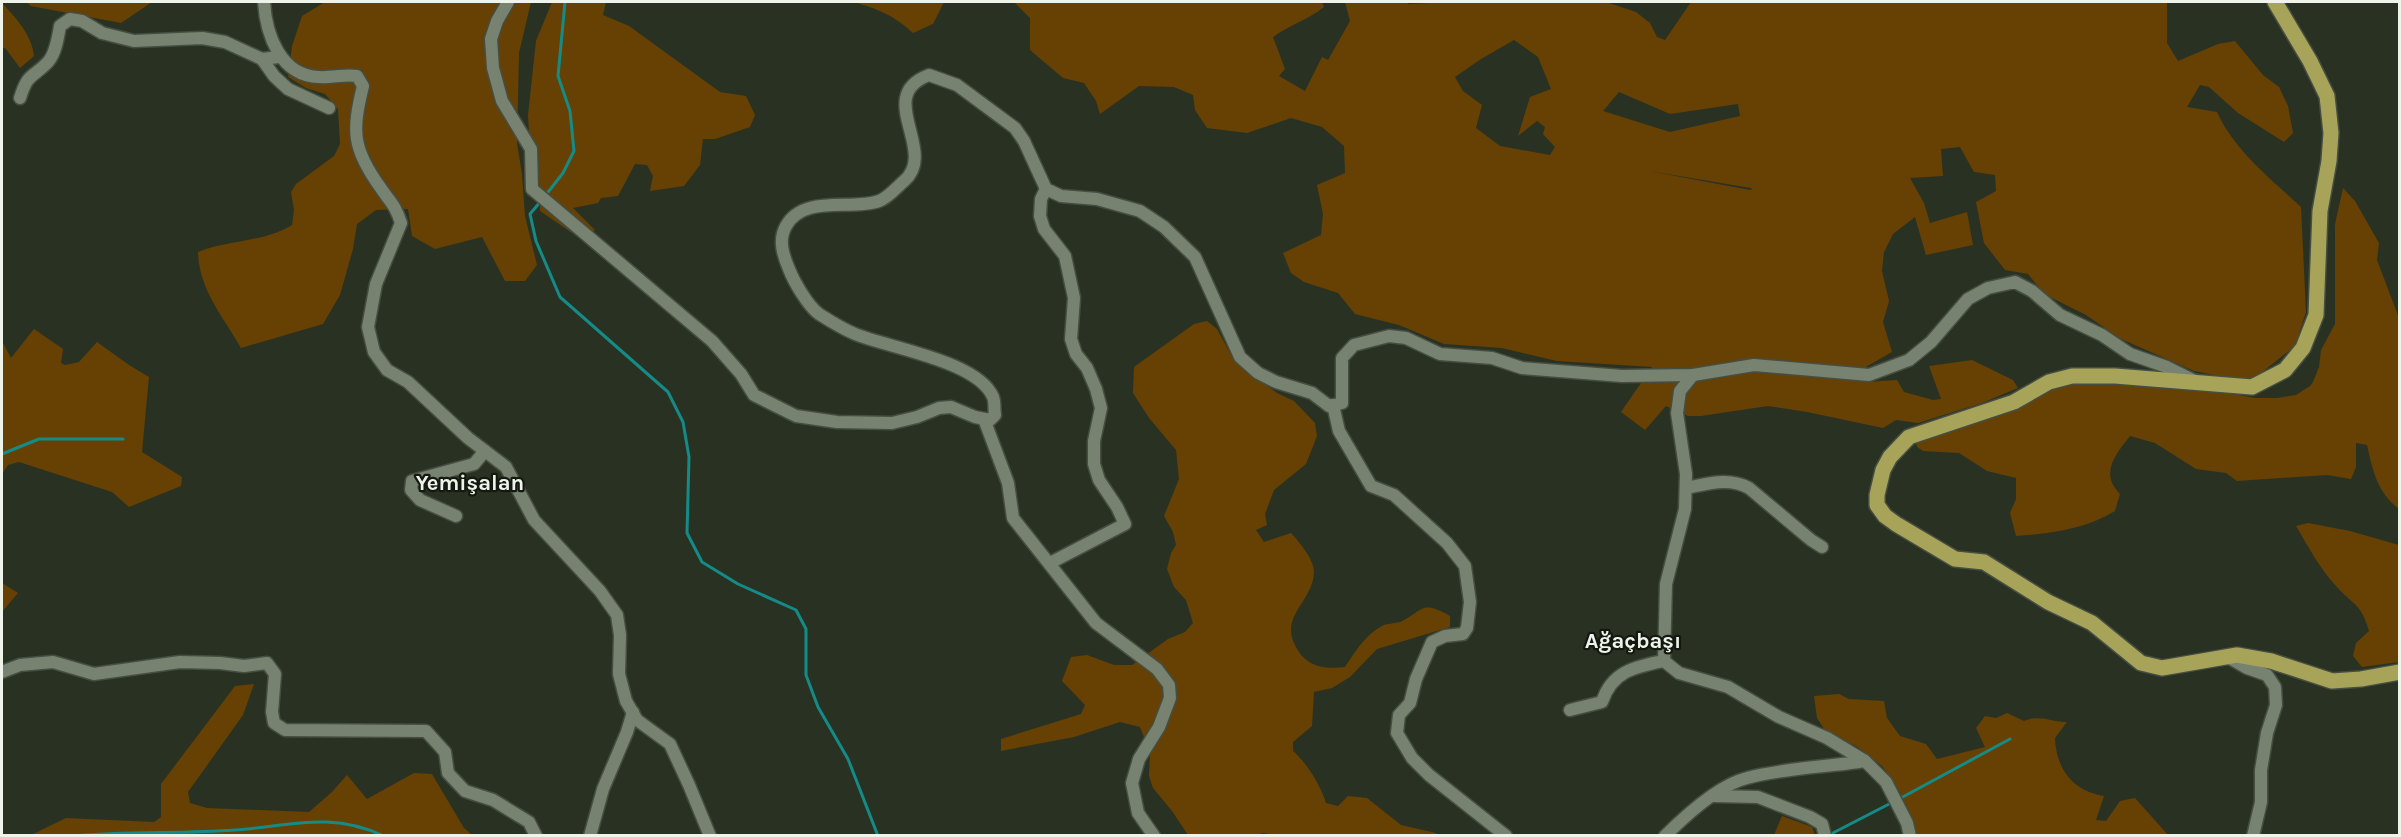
<svg xmlns="http://www.w3.org/2000/svg" width="2401" height="837" viewBox="0 0 2401 837" font-family="Karla,sans-serif">
<style>
.green{fill:#664103;fill-rule:evenodd}
.lines{fill:none;stroke-linecap:round;stroke-linejoin:round}
.stream{stroke:#158b88;stroke-width:3}
.minor-casing{stroke:#464e41;stroke-width:15}
.major-casing{stroke:#464e41;stroke-width:18}
.minor{stroke:#778270;stroke-width:12}
.major{stroke:#a7a45a;stroke-width:15}
.labels{text-anchor:middle;dominant-baseline:central;stroke-width:4.5;stroke-linejoin:round;paint-order:stroke}
.quarter-label{font-size:22px;font-weight:bold;fill:#eef4ea;stroke:#141811}
</style>
<rect width="100%" height="100%" fill="#293222"/>
<g class="green">
<polygon points="26,2 152,2 121,23 31,6"/>
<path d="M325 2H531L519 53 517 143 522 174 525 216 537 265 525 281H505L482 237 435 249 412 236 408 209 376 210 357 224 353 249 340 295 323 324 241 348C223 316 199 290 198 252 228 240 265 242 292 225L294 210 291 192 296 184 334 156 340 144 338 109 325 94 306 88 288 77 292 46 302 16Z"/>
<polygon points="552,2 606,2 603,15 629,26 720,92 746,96 755,115 750,127 715,139 703,139 700,165 684,186 650,191 653,176 647,165 635,164 618,196 601,198 598,203 573,208 595,230 581,239 540,211 538,148 529,133 528,115 536,41"/>
<path d="M854 2H944L933 24 913 33C895 16 878 9 854 2Z"/>
<path d="M1014 2H1322L1324 7C1308 20 1291 24 1273 37L1285 69 1279 76 1305 91 1322 57 1328 60 1350 21 1345 2H1405L1409 4 1446 2H1606L1636 12 1650 23 1657 37 1665 40 1691 2H2167V43L2178 61 2218 44 2235 41 2263 75 2279 87 2288 106 2293 133 2284 142 2238 113 2209 87 2200 85 2187 107 2217 112C2234 150 2271 179 2301 207L2306 312 2295 346 2250 382 2194 371 2121 339 2086 315 2044 294 2028 274 2005 270 1984 243 1976 202 1996 191 1995 175 1974 172 1960 147 1941 149 1943 176 1910 178 1924 203 1930 223 1967 212 1973 245 1926 255 1915 217 1893 234 1884 252 1882 271 1889 301 1883 322 1892 352 1864 368 1865 382 1897 380 1904 392 1933 400 1941 399 1929 366 1972 360 2013 380 2018 388 1982 403 1918 423 1896 420 1883 428 1807 412 1768 406 1701 416H1688L1666 406 1645 430 1621 412 1652 367 1557 361 1502 348 1444 344 1399 325 1355 314 1338 293 1304 282 1291 273 1283 253 1321 235 1323 214 1317 185 1345 173 1344 146 1322 127 1291 118 1247 133 1207 128 1195 110 1193 95 1174 87 1139 86 1100 114 1096 101 1084 83 1063 78 1030 50V18ZM1514 40 1538 57 1551 89 1530 97 1518 136 1537 121 1545 127 1543 134 1555 147 1550 155 1500 146 1476 128 1482 105 1463 91 1455 77 1481 59ZM1619 92 1670 114 1738 104 1740 116 1670 132 1603 111ZM1649 171 1751 188 1752 189 1750 190Z"/>
<path d="M2 3C16 18 32 35 34 56L20 68 6 49 2 47Z"/>
<path d="M2343 188 2355 201 2379 243 2377 260 2399 318V509C2377 492 2373 471 2367 445L2356 443V467L2351 479 2327 475 2237 481 2226 473 2196 469 2155 443 2130 436C2116 454 2099 473 2120 494L2115 511C2086 529 2049 534 2016 536L2010 513 2016 499V478L1987 471 1959 453 1923 451 1917 447 1916 440 2007 412 2051 390 2080 380 2111 384 2211 390 2255 398H2277L2296 395 2310 386 2313 382 2319 367 2321 350 2335 324V224Z"/>
<path d="M1207 321 1217 329 1234 360 1277 393 1294 401 1315 423 1317 436 1306 464 1274 490 1265 514 1267 525 1256 530 1264 542 1291 533C1299 542 1314 559 1314 572 1313 605 1272 618 1302 656 1313 668 1329 669 1345 667 1355 652 1365 635 1382 626 1387 623 1394 624 1400 622 1424 611 1420 599 1450 616V627L1377 649 1350 677 1332 688 1314 692 1312 726 1293 742V751C1307 763 1321 786 1326 803L1338 806 1348 796 1367 798 1401 825 1436 833 1438 835 1274 836 1264 833 1252 836 1188 835 1172 811 1153 788 1149 776 1150 753 1140 727 1120 722 1074 737 1001 751V739L1081 714 1085 705 1062 681 1071 657 1087 655 1114 665H1132L1168 639 1185 632 1193 623 1186 600 1174 587 1167 569 1171 553 1176 545 1173 532 1164 516 1179 479 1176 450 1149 418 1133 393 1134 367 1194 324Z"/>
<polygon points="34,329 63,349 61,363 65,365 79,362 97,342 129,365 149,377 142,452 182,477 181,486 129,507 112,492 19,462 8,465 2,474 2,341 11,358"/>
<path d="M2308 523 2350 531 2399 545V662L2362 667 2353 656 2356 643 2369 631C2361 603 2354 606 2336 586 2320 569 2308 546 2296 526Z"/>
<polygon points="2,583 18,593 2,612"/>
<polygon points="254,684 243,715 188,792 190,803 207,808 309,812 332,792 347,775 367,799 414,773 432,774 464,828 472,835 31,835 66,818 154,822 161,817 161,784 235,686"/>
<path d="M1839 694 1849 699 1884 701 1887 718 1900 736 1926 744 1937 759 1985 747 1976 728 1985 716 1996 718 2007 713 2024 721C2039 714 2052 722 2067 722L2055 738C2056 769 2073 791 2104 796L2096 820 2106 821 2120 801 2135 798 2168 835H1917L1911 815 1897 787 1882 766 1856 746 1826 732 1817 718 1814 696Z"/>
<polygon points="1782,816 1812,827 1815,835 1774,835"/>
</g>
<g class="lines">
<g class="stream">
<polyline points="545,196 563,173 574,151 570,111 558,76 565,2"/>
<polyline points="541,201 530,214 536,241 560,297 668,392 683,422 689,457 687,533 702,562 738,584 796,610 806,629 806,675 818,707 848,759 878,836"/>
<polyline points="2,454 39,439 123,439"/>
<polyline points="1899,799 2010,739"/>
<polyline points="1829,835 1893,802"/>
<path d="M74 836C128 831 182 834 235 830 291 826 330 811 384 836"/>
</g>
<g class="minor-casing">
<g id="minor">
<path d="M264 2C266 34 280 76 319 77 332 78 344 74 357 76L363 86C352 131 352 148 380 187 390 202 395 204 401 223L376 284 368 327 374 352 387 370 408 382 468 438 506 467 534 520 600 591 617 615 620 635 619 674 626 701 637 720 670 744 689 785 710 836"/>
<path d="M508 2 497 21 491 39 493 68 502 101 531 149 532 189 712 341 741 374 754 395 796 416 837 422 892 423 917 417 939 408 951 407 975 417 990 420 995 415C994 409 995 401 993 397 978 361 889 348 855 334 843 329 830 321 819 314 808 306 794 282 789 269 783 255 778 240 786 226 804 194 851 211 879 201 888 198 897 187 904 181 939 151 873 96 929 75L957 85 1015 128 1024 141 1046 189 1061 196 1097 199 1140 211 1164 227 1195 257 1240 357 1258 373 1276 382 1312 393 1329 406 1342 403V358L1354 345 1389 336 1406 338 1440 354 1492 358 1522 368 1622 376 1693 375 1754 365 1869 375 1909 360 1931 342 1968 299 1988 288 2015 282 2032 291 2060 315 2102 335 2130 354 2167 367 2195 381"/>
<polyline points="262,59 274,76 288,89 329,108"/>
<path d="M20 98C28 72 32 79 48 62 56 53 58 37 60 26L70 19 82 21 102 33 134 41 202 38 225 42 262 59 279 57"/>
<polyline points="1046,189 1041,199 1040,216 1044,229 1065,256 1074,298 1071,339 1076,354 1087,368 1096,389 1101,408 1094,441 1094,464 1099,480 1117,507 1125,524 1050,563"/>
<polyline points="1333,405 1339,431 1371,486 1394,495 1447,543 1465,566 1470,602 1467,628 1463,634 1445,636 1432,642 1416,679 1410,703 1399,715 1397,733 1412,758 1429,775 1506,836"/>
<polyline points="984,419 1008,483 1013,518 1096,623 1157,669 1169,685 1170,698 1159,727 1139,759 1132,783 1138,813 1154,836"/>
<path d="M1686 488C1708 484 1728 477 1749 488L1811 540 1822 547"/>
<polyline points="456,516 420,500 411,490 412,481 474,464 485,451"/>
<polyline points="2228,657 2247,668 2267,675 2275,687 2276,705 2267,733 2261,770 2261,802 2253,836"/>
<polyline points="1664,661 1666,584 1685,509 1686,474 1677,413 1680,391 1693,375"/>
<polyline points="2,672 20,665 53,662 94,674 180,662 220,663 244,666 267,663 275,674 272,712 274,723 285,730 426,731 445,752 448,773 465,791 493,800 529,822 536,836"/>
<path d="M1570 710 1602 702C1612 671 1635 667 1664 661L1679 673 1728 687 1779 717 1827 738 1865 761 1886 782 1907 823 1910 836"/>
<polyline points="1714,796 1758,797 1810,817 1822,824 1825,836"/>
<polyline points="590,836 603,789 627,732 633,712"/>
<path d="M1665 836C1685 816 1719 785 1747 778 1783 768 1828 767 1865 761"/>
</g>
</g>
<g class="major-casing">
<polyline id="major" points="2275,2 2310,61 2327,96 2331,133 2329,161 2320,211 2316,315 2303,348 2285,370 2252,387 2115,376 2072,376 2049,382 2014,402 1909,437 1890,457 1883,470 1877,495 1877,505 1885,516 1896,524 1955,559 1984,562 2048,602 2092,623 2141,663 2162,668 2237,655 2271,661 2332,681 2361,679 2400,672"/>
</g>
<use href="#minor" class="minor"/>
<use href="#major" class="major"/>
</g>
<g class="labels">
<g class="quarter-label">
<text x="470" y="483">Yemişalan</text>
<text x="1633" y="641">Ağaçbaşı</text>
</g>
</g>
<rect width="2401" height="837" fill="none" stroke="#eef4ea" stroke-width="6"/>
</svg>
